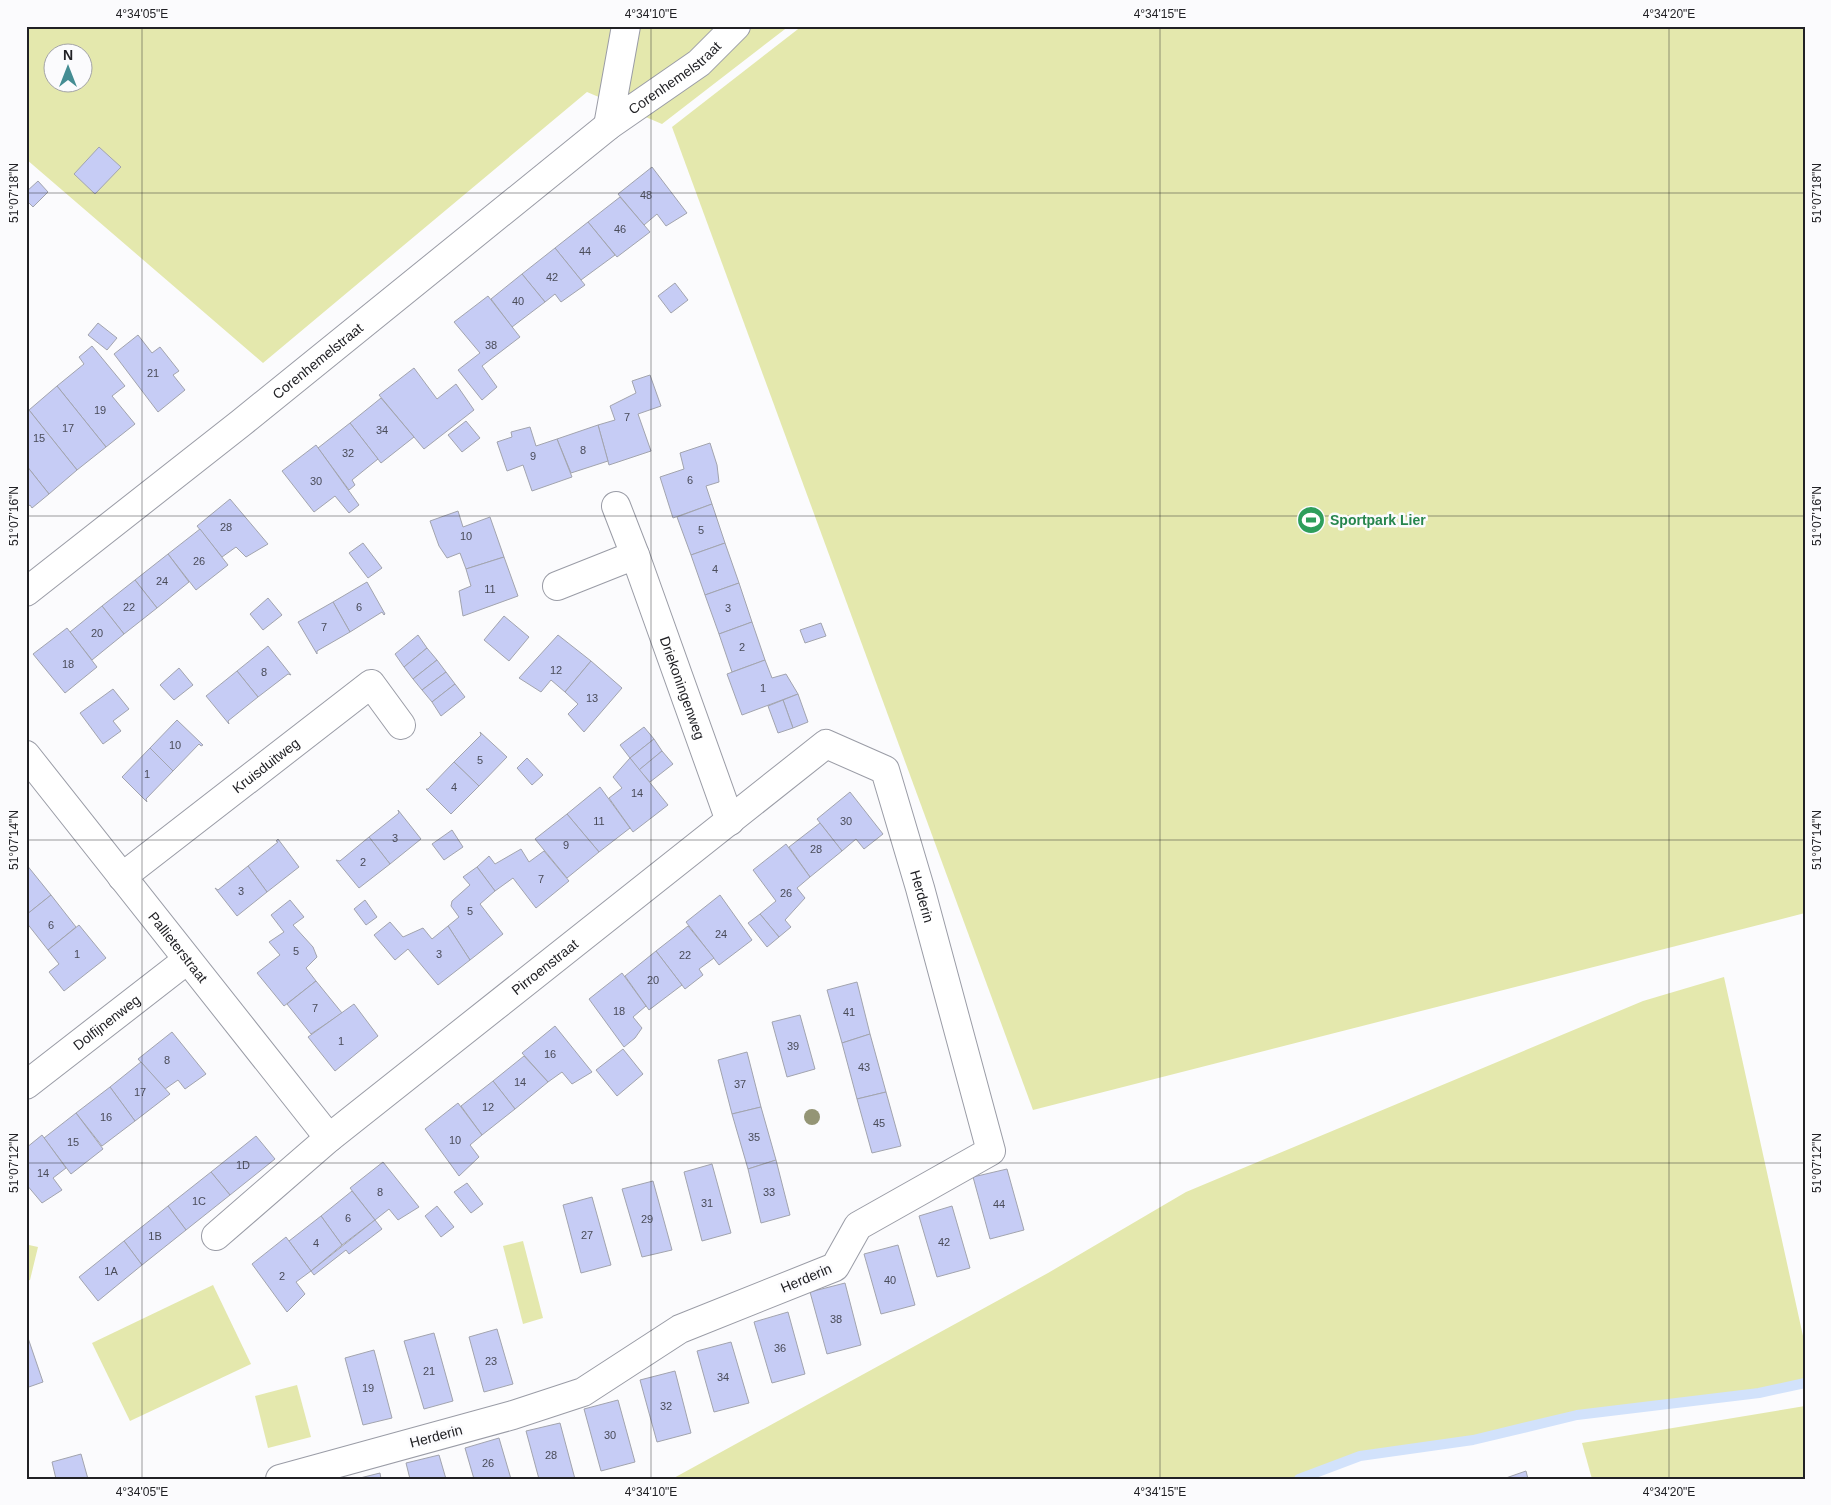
<svg xmlns="http://www.w3.org/2000/svg" width="1831" height="1505" viewBox="0 0 1831 1505" font-family="Arial,sans-serif">
<style>
.green{fill:#e4e8ad;fill-rule:evenodd}
.lines{fill:none;stroke-linecap:round;stroke-linejoin:round}
.stream{stroke:#d2e2fb;stroke-width:10}
.building{fill:#c6ccf5;stroke:#a2a4ae}
.minor-casing{stroke:#9a9ca6;stroke-width:30}
.minor{stroke:#fff;stroke-width:28}
.tree{fill:#949575}
.ticks{fill:none;stroke:#212125;stroke-width:1;stroke-opacity:0.45}
.labels{text-anchor:middle;dominant-baseline:central;stroke-width:5;stroke-linejoin:round;paint-order:stroke}
.number-label{font-size:11px;fill:#4a4c59}
.street-label{font-size:14px;fill:#212125;stroke:#fbfbfd}
.leisure-label{font-size:14px;font-weight:bold;fill:#27864d;stroke:#fbfbfd;text-anchor:start}
.neatline{fill:none;stroke:#212125;stroke-width:2}
.ticks-label{font-size:12px;text-anchor:middle;fill:#212125}
</style>
<rect width="100%" height="100%" fill="#fbfbfd"/>
<g class="green">
<path d="M26 26H789L662 124 587 92 263 363 26 159ZM52 52H82V82H52Z"/>
<polygon points="802,26 1805,26 1805,913 1033,1110 672,127"/>
<polygon points="1724,977 1805,1345 1805,1383 1759,1393 1577,1415 1473,1440 1360,1456 1299,1479 672,1479 1048,1273 1186,1192 1643,1001"/>
<polygon points="26,1241 29,1245 38,1247 30,1280 26,1281"/>
<polygon points="523,1241 543,1318 523,1324 503,1246"/>
<polygon points="213,1285 251,1364 130,1421 92,1343"/>
<polygon points="297,1385 311,1437 268,1448 255,1396"/>
<polygon points="1805,1406 1805,1479 1592,1479 1582,1443"/>
</g>
<g class="lines">
<polyline class="stream" points="1299,1479 1360,1456 1473,1440 1577,1415 1759,1393 1805,1383"/>
</g>
<g class="building">
<polygon points="99,147 121,167 95,194 74,174"/>
<polygon points="652,167 687,213 666,226 657,214 644,225 618,194"/>
<polygon points="38,181 48,192 33,207 26,200 26,192"/>
<polygon points="620,197 650,232 617,257 588,222"/>
<polygon points="588,222 615,255 581,280 555,248"/>
<polygon points="555,248 585,285 561,302 555,294 545,302 522,274"/>
<polygon points="522,274 545,302 512,327 491,299"/>
<polygon points="675,283 688,300 671,313 658,296"/>
<polygon points="488,296 520,337 482,366 497,387 482,400 458,370 480,353 454,322"/>
<polygon points="98,323 117,338 107,350 88,335"/>
<polygon points="138,335 152,353 160,347 179,371 173,375 185,390 158,412 114,354"/>
<polygon points="92,346 125,386 112,396 135,424 106,447 57,386 84,364 79,357"/>
<polygon points="414,368 437,399 456,384 474,410 424,449 379,395"/>
<polygon points="650,375 661,406 638,414 651,451 609,465 598,425 615,420 610,406 636,393 632,381"/>
<polygon points="57,386 106,447 77,470 29,410"/>
<polygon points="381,398 414,437 381,463 350,423"/>
<polygon points="29,410 77,470 49,494 26,465 26,412"/>
<polygon points="466,421 480,438 462,452 448,435"/>
<polygon points="350,423 378,459 352,480 355,485 349,490 318,448"/>
<polygon points="598,425 608,461 571,473 557,439"/>
<polygon points="530,427 536,446 557,439 572,477 532,491 523,465 507,471 497,442 512,437 511,432"/>
<polygon points="710,443 717,465 719,482 706,486 712,504 673,518 660,477 684,469 680,453"/>
<polygon points="316,445 359,505 349,513 335,496 314,512 282,471"/>
<polygon points="26,465 49,494 32,508 30,505 26,508"/>
<polygon points="230,499 268,544 246,557 236,547 222,557 197,526"/>
<polygon points="712,504 725,543 691,555 677,517"/>
<polygon points="458,511 463,527 490,517 504,557 466,569 460,553 447,558 439,546 430,521"/>
<polygon points="200,529 228,565 196,590 168,554"/>
<polygon points="363,543 382,568 368,578 349,553"/>
<polygon points="725,543 739,583 705,595 691,555"/>
<polygon points="168,554 189,582 157,608 135,580"/>
<polygon points="504,557 518,596 463,616 459,591 471,586 466,569"/>
<polygon points="135,580 157,608 124,634 102,606"/>
<polygon points="367,582 385,614 384,615 382,612 350,632 333,602"/>
<polygon points="739,583 752,622 719,634 705,595"/>
<polygon points="268,598 282,615 263,630 250,614"/>
<polygon points="333,602 350,632 317,651 317,654 298,622"/>
<polygon points="102,606 124,634 92,660 70,632"/>
<polygon points="504,616 529,637 509,661 484,640"/>
<polygon points="752,622 765,660 732,672 719,634"/>
<polygon points="821,623 826,636 805,643 800,630"/>
<polygon points="67,628 97,667 65,693 33,654"/>
<polygon points="418,635 427,648 404,667 395,654"/>
<polygon points="558,635 591,661 565,692 551,680 541,692 519,678"/>
<polygon points="268,646 291,675 288,674 258,697 237,671"/>
<polygon points="427,648 437,660 413,679 404,667"/>
<polygon points="437,660 446,672 422,690 413,679"/>
<polygon points="765,660 772,678 786,674 798,694 742,715 727,674"/>
<polygon points="591,661 622,688 584,732 568,714 578,704 565,692"/>
<polygon points="179,668 193,685 174,700 160,685"/>
<polygon points="237,671 258,697 228,721 229,724 206,696"/>
<polygon points="446,672 455,684 432,702 422,690"/>
<polygon points="455,684 465,697 441,716 432,702"/>
<polygon points="113,689 129,709 113,721 121,731 103,744 80,713"/>
<polygon points="798,694 808,722 793,728 783,700"/>
<polygon points="783,700 793,728 778,733 768,706"/>
<polygon points="177,720 203,745 201,746 199,744 173,771 150,748"/>
<polygon points="644,727 654,739 630,758 620,745"/>
<polygon points="480,732 507,757 479,786 454,762 481,735"/>
<polygon points="654,739 662,751 639,770 630,758"/>
<polygon points="150,748 173,771 146,799 147,802 122,777"/>
<polygon points="662,751 673,764 650,782 639,770"/>
<polygon points="527,758 543,775 532,785 517,768"/>
<polygon points="630,758 668,805 633,832 609,798 622,788 613,777"/>
<polygon points="454,762 479,786 451,814 426,789 428,789"/>
<polygon points="600,787 630,828 599,852 567,814"/>
<polygon points="850,792 883,834 864,849 856,839 842,851 817,819"/>
<polygon points="398,810 421,839 390,864 369,837 399,813"/>
<polygon points="567,814 599,852 567,878 535,839"/>
<polygon points="820,823 842,851 810,877 789,847"/>
<polygon points="452,830 463,847 444,860 432,844"/>
<polygon points="369,837 390,864 359,888 336,860 340,861"/>
<polygon points="278,839 299,867 267,892 248,866 278,842 276,841"/>
<polygon points="786,844 810,877 797,888 805,898 785,920 791,927 779,937 760,914 776,901 753,870"/>
<polygon points="521,849 529,862 544,851 569,881 536,908 513,878 495,891 477,867 489,856 495,864"/>
<polygon points="26,864 51,895 26,915"/>
<polygon points="248,866 267,892 237,916 215,888 218,890"/>
<polygon points="477,867 495,891 480,904 503,934 470,960 448,926 459,917 451,906 452,901 470,885 463,877"/>
<polygon points="51,895 76,927 48,950 26,922 26,915"/>
<polygon points="720,895 752,940 719,965 686,922"/>
<polygon points="290,900 304,917 293,925 313,947 317,957 306,968 316,981 284,1006 257,973 280,955 269,942 284,932 271,915"/>
<polygon points="365,900 377,917 366,925 354,909"/>
<polygon points="760,914 779,937 767,947 748,923"/>
<polygon points="390,922 403,937 423,928 432,939 448,926 470,960 438,985 408,949 395,960 374,935"/>
<polygon points="79,925 106,958 64,991 49,972 59,964 48,950"/>
<polygon points="688,926 714,958 699,969 703,975 685,989 656,951"/>
<polygon points="656,951 682,985 649,1010 625,976"/>
<polygon points="622,973 646,1006 633,1017 642,1028 635,1038 624,1047 589,999"/>
<polygon points="316,981 342,1013 311,1034 287,1004"/>
<polygon points="857,982 870,1034 842,1043 827,990"/>
<polygon points="354,1004 378,1036 335,1071 308,1037"/>
<polygon points="800,1015 815,1069 787,1077 772,1022"/>
<polygon points="555,1026 592,1072 572,1084 562,1072 548,1082 522,1053"/>
<polygon points="172,1032 206,1074 185,1089 178,1080 165,1089 138,1059"/>
<polygon points="870,1034 886,1092 857,1099 842,1043"/>
<polygon points="623,1049 643,1074 617,1096 596,1070"/>
<polygon points="747,1052 761,1107 732,1114 718,1060"/>
<polygon points="524,1056 548,1082 515,1109 493,1081"/>
<polygon points="141,1062 170,1094 135,1121 110,1087"/>
<polygon points="493,1081 515,1109 482,1135 461,1106"/>
<polygon points="110,1087 135,1121 102,1146 76,1113"/>
<polygon points="886,1092 901,1146 872,1153 857,1099"/>
<polygon points="458,1103 482,1135 470,1145 479,1157 459,1176 425,1129"/>
<polygon points="761,1107 776,1160 748,1169 732,1114"/>
<polygon points="76,1113 103,1149 71,1174 44,1138"/>
<polygon points="42,1135 66,1168 53,1178 62,1190 42,1203 26,1184 26,1148"/>
<polygon points="256,1136 275,1159 230,1195 211,1172"/>
<polygon points="776,1160 790,1215 761,1223 748,1169"/>
<polygon points="383,1162 419,1207 398,1220 389,1209 375,1220 350,1188"/>
<polygon points="712,1164 731,1233 702,1241 684,1172"/>
<polygon points="1007,1169 1024,1230 990,1239 973,1177"/>
<polygon points="211,1172 230,1195 186,1230 168,1206"/>
<polygon points="653,1181 672,1250 642,1257 622,1189"/>
<polygon points="467,1183 483,1204 471,1213 454,1192"/>
<polygon points="352,1191 375,1220 342,1245 321,1216"/>
<polygon points="592,1197 611,1265 581,1273 563,1205"/>
<polygon points="168,1206 186,1230 142,1265 124,1241"/>
<polygon points="437,1206 454,1227 441,1237 425,1216"/>
<polygon points="952,1206 970,1268 937,1277 919,1216"/>
<polygon points="321,1216 342,1245 311,1271 289,1241"/>
<polygon points="375,1220 382,1229 349,1254 346,1250 314,1275 311,1271"/>
<polygon points="286,1237 311,1271 296,1282 305,1294 287,1312 252,1264"/>
<polygon points="124,1241 142,1265 98,1301 79,1277"/>
<polygon points="898,1245 915,1305 881,1314 864,1254"/>
<polygon points="845,1283 861,1345 827,1354 810,1292"/>
<polygon points="788,1312 805,1374 772,1383 754,1322"/>
<polygon points="497,1329 513,1384 484,1392 469,1337"/>
<polygon points="26,1332 43,1382 26,1388"/>
<polygon points="434,1333 453,1401 424,1409 404,1341"/>
<polygon points="731,1342 749,1403 714,1412 697,1351"/>
<polygon points="374,1350 392,1418 363,1425 345,1358"/>
<polygon points="675,1371 691,1433 657,1442 640,1380"/>
<polygon points="618,1400 635,1462 601,1471 584,1409"/>
<polygon points="560,1423 575,1479 539,1479 526,1431"/>
<polygon points="499,1438 511,1479 474,1479 465,1448"/>
<polygon points="81,1454 88,1479 56,1479 52,1462"/>
<polygon points="439,1455 446,1479 410,1479 406,1463"/>
<polygon points="1526,1471 1528,1479 1503,1479"/>
<polygon points="380,1473 381,1479 356,1479"/>
</g>
<g class="lines">
<g class="minor-casing">
<g id="minor">
<path id="s1" d="M626 26 608 126 699 63 736 26"/>
<polyline points="616,506 635,555"/>
<path id="s2" d="M557 586 635 555 730 821"/>
<path id="s3" d="M26 592 241 423 608 126"/>
<path id="s4" d="M26 755 329 1138"/>
<path id="s5" d="M122 877 371 684 401 725"/>
<path id="s6" d="M26 1085 187 960"/>
<path id="s7" d="M216 1236 329 1138 826 744 885 770 920 888 991 1151 858 1226 835 1267 680 1329 583 1392 513 1415 280 1479"/>
</g>
</g>
<use href="#minor" class="minor"/>
</g>
<circle class="tree" cx="812" cy="1117" r="8"/>
<path class="ticks" d="M142 26V1479M651 26V1479M1160 26V1479M1669 26V1479M26 193H1805M26 516H1805M26 840H1805M26 1163H1805"/>
<defs>
<g id="stadium-disc" transform="scale(1.4375)"><circle r="9.5" fill="#2e9e5b" stroke="#fbfbfd"/><path d="M0-5a6.5 5 0 1 0 0 10a6.5 5 0 1 0 0-10ZM-3.5-1.8h7v3.6h-7Z" fill="#fff"/></g>
</defs>
<g fill-rule="evenodd">
<use href="#stadium-disc" x="1311" y="520"/>
</g>
<g class="labels">
<g class="number-label">
<text x="646" y="195">48</text>
<text x="620" y="229">46</text>
<text x="585" y="251">44</text>
<text x="552" y="277">42</text>
<text x="518" y="301">40</text>
<text x="491" y="345">38</text>
<text x="153" y="373">21</text>
<text x="100" y="410">19</text>
<text x="627" y="417">7</text>
<text x="68" y="428">17</text>
<text x="382" y="430">34</text>
<text x="39" y="438">15</text>
<text x="583" y="450">8</text>
<text x="348" y="453">32</text>
<text x="533" y="456">9</text>
<text x="690" y="480">6</text>
<text x="316" y="481">30</text>
<text x="226" y="527">28</text>
<text x="701" y="530">5</text>
<text x="466" y="536">10</text>
<text x="199" y="561">26</text>
<text x="715" y="569">4</text>
<text x="162" y="581">24</text>
<text x="490" y="589">11</text>
<text x="129" y="607">22</text>
<text x="359" y="607">6</text>
<text x="728" y="608">3</text>
<text x="324" y="627">7</text>
<text x="97" y="633">20</text>
<text x="742" y="647">2</text>
<text x="68" y="664">18</text>
<text x="556" y="670">12</text>
<text x="264" y="672">8</text>
<text x="763" y="688">1</text>
<text x="592" y="698">13</text>
<text x="175" y="745">10</text>
<text x="480" y="760">5</text>
<text x="147" y="774">1</text>
<text x="454" y="787">4</text>
<text x="637" y="793">14</text>
<text x="599" y="821">11</text>
<text x="846" y="821">30</text>
<text x="395" y="838">3</text>
<text x="566" y="845">9</text>
<text x="816" y="849">28</text>
<text x="363" y="862">2</text>
<text x="541" y="879">7</text>
<text x="241" y="891">3</text>
<text x="786" y="893">26</text>
<text x="470" y="911">5</text>
<text x="51" y="925">6</text>
<text x="721" y="934">24</text>
<text x="296" y="951">5</text>
<text x="77" y="954">1</text>
<text x="439" y="954">3</text>
<text x="685" y="955">22</text>
<text x="653" y="980">20</text>
<text x="315" y="1008">7</text>
<text x="619" y="1011">18</text>
<text x="849" y="1012">41</text>
<text x="341" y="1041">1</text>
<text x="793" y="1046">39</text>
<text x="550" y="1054">16</text>
<text x="167" y="1060">8</text>
<text x="864" y="1067">43</text>
<text x="520" y="1082">14</text>
<text x="740" y="1084">37</text>
<text x="140" y="1092">17</text>
<text x="488" y="1107">12</text>
<text x="106" y="1117">16</text>
<text x="879" y="1123">45</text>
<text x="754" y="1137">35</text>
<text x="455" y="1140">10</text>
<text x="73" y="1142">15</text>
<text x="243" y="1165">1D</text>
<text x="43" y="1173">14</text>
<text x="380" y="1192">8</text>
<text x="769" y="1192">33</text>
<text x="199" y="1201">1C</text>
<text x="707" y="1203">31</text>
<text x="999" y="1204">44</text>
<text x="348" y="1218">6</text>
<text x="647" y="1219">29</text>
<text x="587" y="1235">27</text>
<text x="155" y="1236">1B</text>
<text x="944" y="1242">42</text>
<text x="316" y="1243">4</text>
<text x="111" y="1271">1A</text>
<text x="282" y="1276">2</text>
<text x="890" y="1280">40</text>
<text x="836" y="1319">38</text>
<text x="780" y="1348">36</text>
<text x="491" y="1361">23</text>
<text x="429" y="1371">21</text>
<text x="723" y="1377">34</text>
<text x="368" y="1388">19</text>
<text x="666" y="1406">32</text>
<text x="610" y="1435">30</text>
<text x="551" y="1455">28</text>
<text x="488" y="1463">26</text>
</g>
<g class="street-label">
<text stroke="none"><textPath href="#s1" startOffset="184">Corenhemelstraat</textPath></text>
<text stroke="none"><textPath href="#s3" startOffset="372">Corenhemelstraat</textPath></text>
<text stroke="none"><textPath href="#s2" startOffset="225">Driekoningenweg</textPath></text>
<text stroke="none"><textPath href="#s5" startOffset="182">Kruisduitweg</textPath></text>
<text stroke="none"><textPath href="#s7" startOffset="980">Herderin</textPath></text>
<text stroke="none"><textPath href="#s4" startOffset="245">Pallieterstraat</textPath></text>
<text stroke="none"><textPath href="#s7" startOffset="425">Pirroenstraat</textPath></text>
<text stroke="none"><textPath href="#s6" startOffset="102">Dolfijnenweg</textPath></text>
<text transform="translate(806 1278) rotate(-23)">Herderin</text>
<text transform="translate(436 1436) rotate(-15)">Herderin</text>
</g>
<g class="leisure-label">
<text x="1330" y="520">Sportpark Lier</text>
</g>
</g>
<rect width="1831" height="1505" fill="none" stroke="#fbfbfd" stroke-width="55"/>
<g transform="translate(68 68)"><circle r="24" fill="#fbfbfd" stroke="#a4a4a7"/>
<path d="M0-4L9 19L0 12L-9 19Z" fill="#458d93"/>
<text y="-8" font-size="14" font-weight="bold" text-anchor="middle" fill="#212125">N</text>
</g>
<rect x="28" y="28" width="1776" height="1450" class="neatline"/>
<g class="ticks-label">
<text x="142" y="18">4°34'05"E</text>
<text x="651" y="18">4°34'10"E</text>
<text x="1160" y="18">4°34'15"E</text>
<text x="1669" y="18">4°34'20"E</text>
<text transform="translate(14 193) rotate(-90)" y="4">51°07'18"N</text>
<text transform="translate(1817 193) rotate(-90)" y="4">51°07'18"N</text>
<text transform="translate(14 516) rotate(-90)" y="4">51°07'16"N</text>
<text transform="translate(1817 516) rotate(-90)" y="4">51°07'16"N</text>
<text transform="translate(14 840) rotate(-90)" y="4">51°07'14"N</text>
<text transform="translate(1817 840) rotate(-90)" y="4">51°07'14"N</text>
<text transform="translate(14 1163) rotate(-90)" y="4">51°07'12"N</text>
<text transform="translate(1817 1163) rotate(-90)" y="4">51°07'12"N</text>
<text x="142" y="1496">4°34'05"E</text>
<text x="651" y="1496">4°34'10"E</text>
<text x="1160" y="1496">4°34'15"E</text>
<text x="1669" y="1496">4°34'20"E</text>
</g>
</svg>
